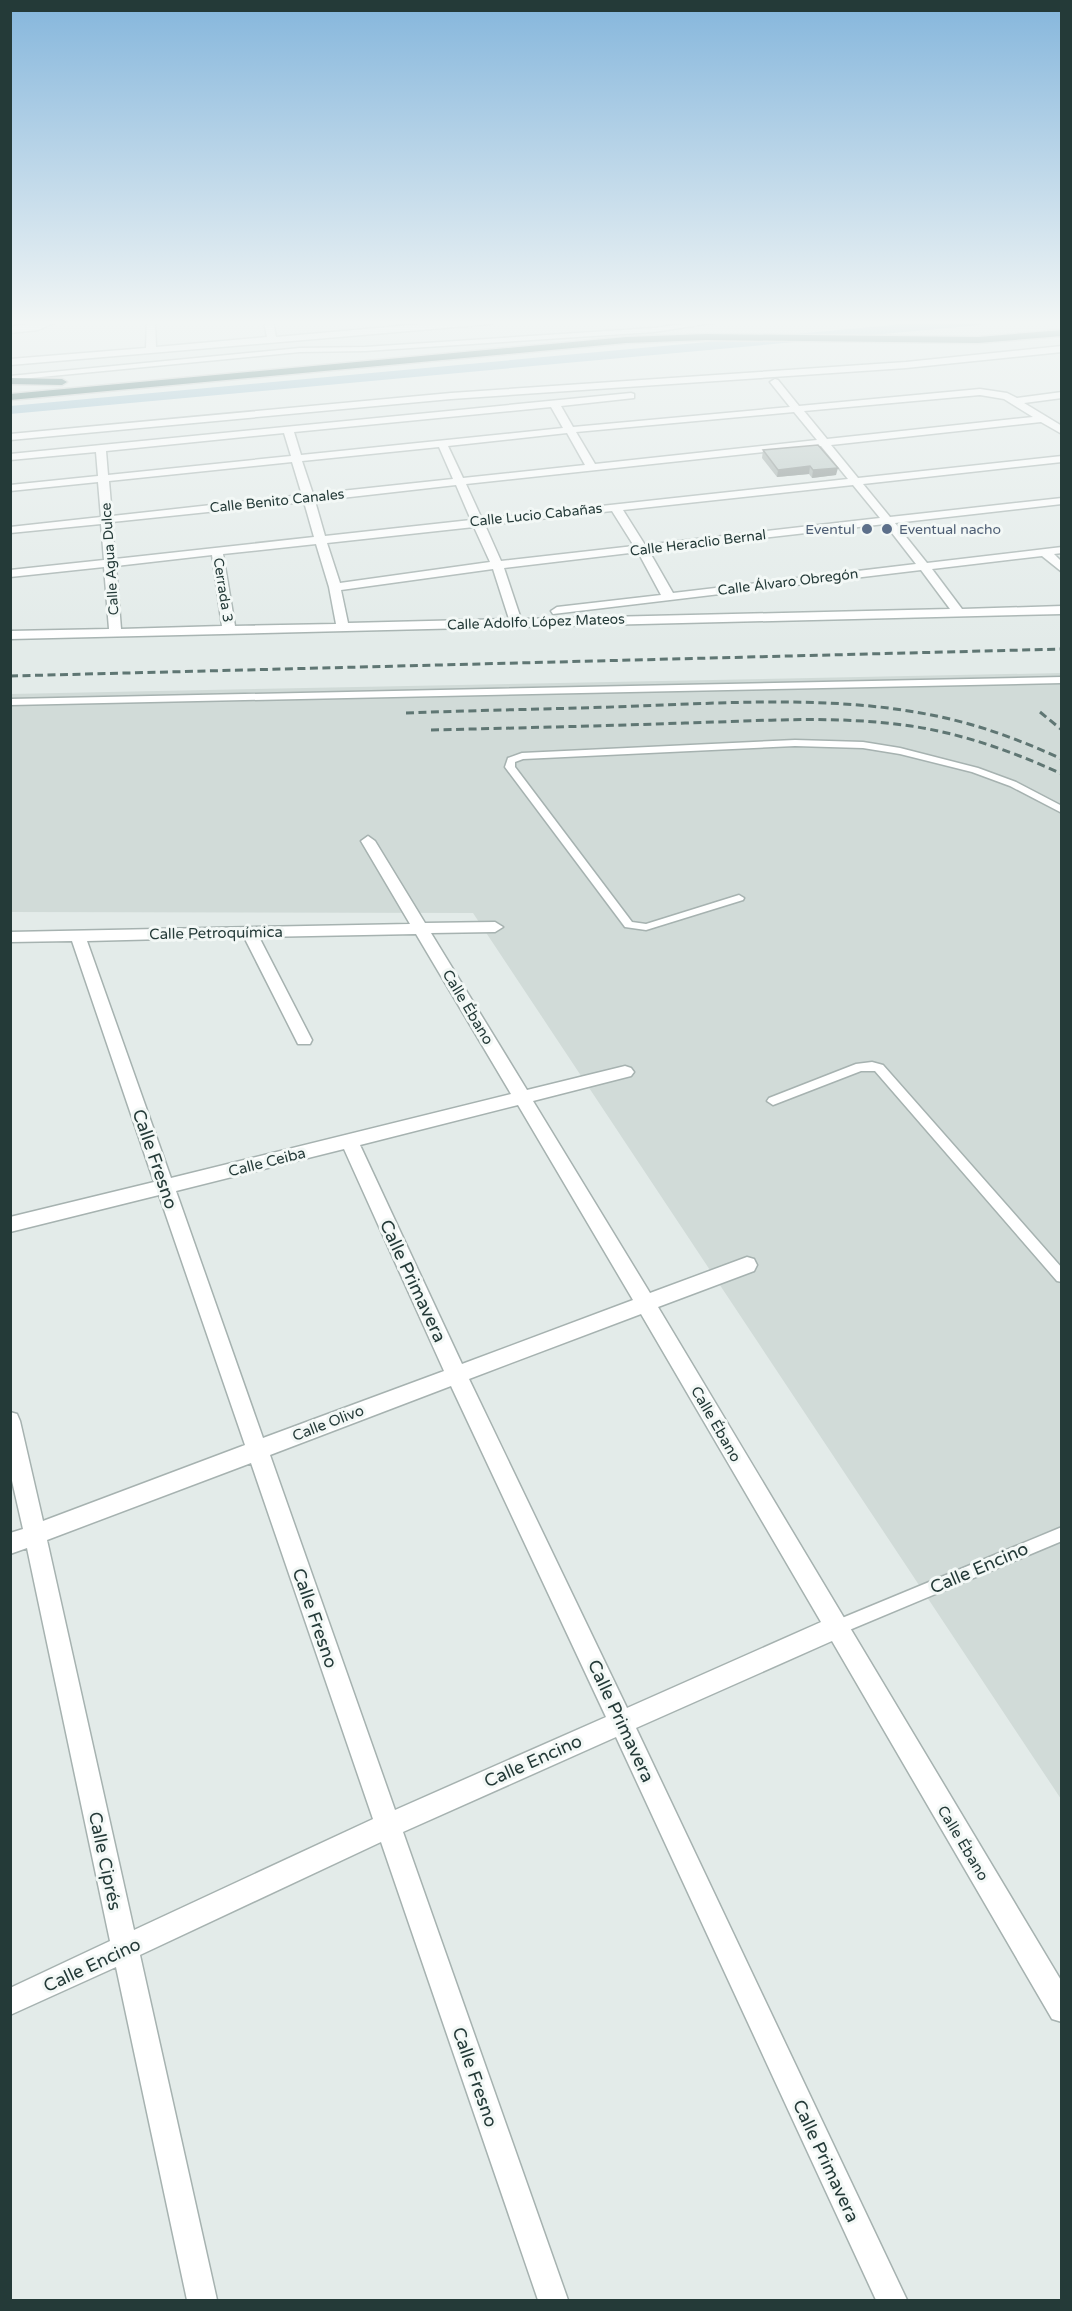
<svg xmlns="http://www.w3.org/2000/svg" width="1072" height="2311" viewBox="0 0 1072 2311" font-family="'Varela Round',sans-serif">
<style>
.built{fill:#d1dbd8}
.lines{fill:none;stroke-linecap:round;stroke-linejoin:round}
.canal{fill:#91b9ca;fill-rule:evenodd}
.service-casing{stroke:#a6b2b0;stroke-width:3}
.minor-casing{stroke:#a6b2b0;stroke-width:3}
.motorway-casing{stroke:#c2c8c7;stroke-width:3}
.service{fill:#fff;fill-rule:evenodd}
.minor{fill:#fff;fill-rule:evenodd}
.motorway{fill:#336360;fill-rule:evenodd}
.rail{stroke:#5f7673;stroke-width:3;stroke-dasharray:8 4.5;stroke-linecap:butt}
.wall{fill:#a1aca9}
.shaded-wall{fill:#838c8a}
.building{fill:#bbc8c5;stroke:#838c8a;stroke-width:1.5}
.service-dot{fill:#5c6f8a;stroke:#f3f8f6;stroke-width:2}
.labels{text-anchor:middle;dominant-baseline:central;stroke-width:6;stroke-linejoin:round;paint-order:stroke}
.far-street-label{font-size:14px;fill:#243a38;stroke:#f3f8f6}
.far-service-label{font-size:14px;fill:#4e5e75;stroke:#f3f8f6;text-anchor:end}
.street-label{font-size:15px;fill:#243a38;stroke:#f3f8f6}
.near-street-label{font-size:18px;fill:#243a38;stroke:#f3f8f6}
</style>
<rect width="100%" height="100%" fill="#e3ebe9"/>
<polygon class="built" points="1061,673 1061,1799 473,913 11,912 10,694"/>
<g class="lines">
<polygon class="canal" points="937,321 987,321 981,325 10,414 10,406"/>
<g class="service-casing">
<g id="service">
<polygon points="706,321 724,321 654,332 365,351 300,352 10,380 10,376 300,348 365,347 654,328"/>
<polygon points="1062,677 1062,683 10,705 10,699"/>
<polygon points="795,740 863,742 900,748 978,768 1016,782 1062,806 1062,813 1010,786 972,772 900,754 863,748 795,746 523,759 515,762 515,767 632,922 646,924 739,895 744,898 743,900 646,930 625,927 505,767 508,758 522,753"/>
<polygon points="872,1062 883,1065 1062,1268 1062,1282 1057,1281 875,1071 861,1071 773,1105 767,1101 769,1098 856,1064"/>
<polygon points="1062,1527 1062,1541 835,1636 830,1633 827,1628 830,1623"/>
</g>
</g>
<g class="minor-casing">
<g id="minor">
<polygon points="45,321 58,321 38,330 10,333 10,327"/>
<polygon points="147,321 155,321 156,347 267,337 264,321 273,321 276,337 456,321 494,321 490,324 10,365 10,359 146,348"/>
<polygon points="1062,346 1062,352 906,368 451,399 10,440 10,434 451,393 906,362"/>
<path d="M775 379 778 380 799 406 980 389 1007 393 1017 398 1062 392V398L1024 403 1062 426V434L1041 422 831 445 858 478 1062 456V462L863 484 890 517 1062 498V504L895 523 927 563 1062 547V553L1054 554 1062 562V572L1042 556 932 569 962 609 1062 606V614L10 639V631L109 629 104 567 10 577V570L104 560 101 524 10 533V527L101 517 98 482 10 491V485L98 476 96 452 10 460V454L631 393 634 394V398L561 406 573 427 790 407 770 382ZM980 395 1004 399 1033 417 827 439 804 411ZM551 407 563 428 301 455 294 432ZM794 412 817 440 595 464 576 432ZM284 433 291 456 108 475 106 451ZM567 433 585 465 463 478 448 446ZM821 446 848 479 482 519 466 484ZM439 447 453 479 313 494 302 461ZM292 462 302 495 112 516 109 481ZM456 485 471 520 325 536 315 501ZM853 485 880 518 645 545 623 510ZM304 502 314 537 115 559 112 522ZM612 511 634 546 501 561 485 525ZM885 524 916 564 673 593 649 551ZM474 527 490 562 340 583 327 543ZM316 544 329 587 336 624 235 626 223 554ZM638 552 661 595 557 607 551 611 553 614 921 570 950 609 521 619 504 568ZM212 555 222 626 121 629 116 566ZM493 569 509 619 348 623 341 590Z"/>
<path d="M368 836 375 841 425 923 495 922 503 927 495 932 431 933 527 1090 625 1066 631 1068 634 1072 631 1076 533 1101 650 1293 747 1257 754 1259 757 1265 754 1271 658 1307 1062 1982V2022L1052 2019 832 1641 636 1728 907 2300H876L616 1737 403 1832 568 2300H538L381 1842 140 1955 217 2300H187L116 1967 10 2015V1988L110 1941 27 1548 10 1554V1533L23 1529 10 1472V1412L17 1414 20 1421 43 1521 245 1445 159 1195 10 1232V1217L154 1182 72 941 10 942V932L410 924 361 841ZM416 934 511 1094 171 1178 87 941 244 937 296 1040 298 1044H310L312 1040 259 937ZM518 1105 633 1300 462 1364 360 1145ZM344 1149 444 1371 263 1438 176 1191ZM641 1314 821 1622 627 1708 469 1379ZM451 1386 606 1717 395 1810 270 1455ZM251 1463 373 1819 134 1930 47 1540Z"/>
</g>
</g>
<g class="motorway-casing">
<g id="motorway">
<polygon points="1062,330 1062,336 978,343 706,340 626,343 10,400 10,394 626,337 706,334 978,337"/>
<polygon points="10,378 62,379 67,382 62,385 10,384"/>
</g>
</g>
<use href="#service" class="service"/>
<use href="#minor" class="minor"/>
<use href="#motorway" class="motorway"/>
<g class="rail">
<polyline points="10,676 1062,649"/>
<polyline points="1040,712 1062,730"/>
<path d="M406 713C483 710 561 709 638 706 746 702 863 694 969 724 1001 733 1031 745 1062 759"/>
<path d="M431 730C516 728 600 726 685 723 760 721 837 715 911 726 964 734 1014 752 1062 774"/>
</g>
</g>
<polygon class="wall" points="763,450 836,475 812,478 809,474 777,477 762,458"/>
<g class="shaded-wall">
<polygon points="810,466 809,474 777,477 778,470"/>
<polygon points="838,468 836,475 812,478 813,470"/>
</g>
<polygon class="building" points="818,445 838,468 813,470 810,466 778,470 763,450"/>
<linearGradient id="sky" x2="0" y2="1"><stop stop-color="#85b6dc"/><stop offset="0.5" stop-color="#f2f6f5"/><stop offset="1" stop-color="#f2f6f5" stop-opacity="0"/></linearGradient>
<rect width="1072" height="645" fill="url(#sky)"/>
<g class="service-dot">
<circle cx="867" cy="529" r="6"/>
<circle cx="887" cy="529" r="6"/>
</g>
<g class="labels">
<g class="far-street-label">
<text transform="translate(277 501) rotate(-6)">Calle Benito Canales</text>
<text transform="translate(536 515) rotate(-6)">Calle Lucio Cabañas</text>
<text transform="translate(698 543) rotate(-7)">Calle Heraclio Bernal</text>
<text transform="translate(110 559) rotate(-94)">Calle Agua Dulce</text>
<text transform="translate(788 582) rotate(-7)">Calle Álvaro Obregón</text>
<text transform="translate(223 590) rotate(81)">Cerrada 3</text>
<text transform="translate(536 622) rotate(-2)">Calle Adolfo López Mateos</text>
</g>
<g class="far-service-label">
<text x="855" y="529">Eventul</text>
<text x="899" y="529" text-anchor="start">Eventual nacho</text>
</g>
<g class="street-label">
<text transform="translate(216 933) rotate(-1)">Calle Petroquímica</text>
<text transform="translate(468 1007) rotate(59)">Calle Ébano</text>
<text transform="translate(267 1162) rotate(-14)">Calle Ceiba</text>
<text transform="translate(328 1423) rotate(-21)">Calle Olivo</text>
<text transform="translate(716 1424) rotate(60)">Calle Ébano</text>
<text transform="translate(963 1843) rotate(59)">Calle Ébano</text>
</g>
<g class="near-street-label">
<text transform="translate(155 1159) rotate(71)">Calle Fresno</text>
<text transform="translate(413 1281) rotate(65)">Calle Primavera</text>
<text transform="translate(979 1568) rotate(-23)">Calle Encino</text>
<text transform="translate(315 1618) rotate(71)">Calle Fresno</text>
<text transform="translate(621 1721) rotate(65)">Calle Primavera</text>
<text transform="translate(533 1761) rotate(-24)">Calle Encino</text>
<text transform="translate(105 1861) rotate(78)">Calle Ciprés</text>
<text transform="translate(92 1965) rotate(-25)">Calle Encino</text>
<text transform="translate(475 2077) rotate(71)">Calle Fresno</text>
<text transform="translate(826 2161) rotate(65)">Calle Primavera</text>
</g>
</g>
<rect width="1072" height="2311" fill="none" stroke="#243a38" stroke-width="24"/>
</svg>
